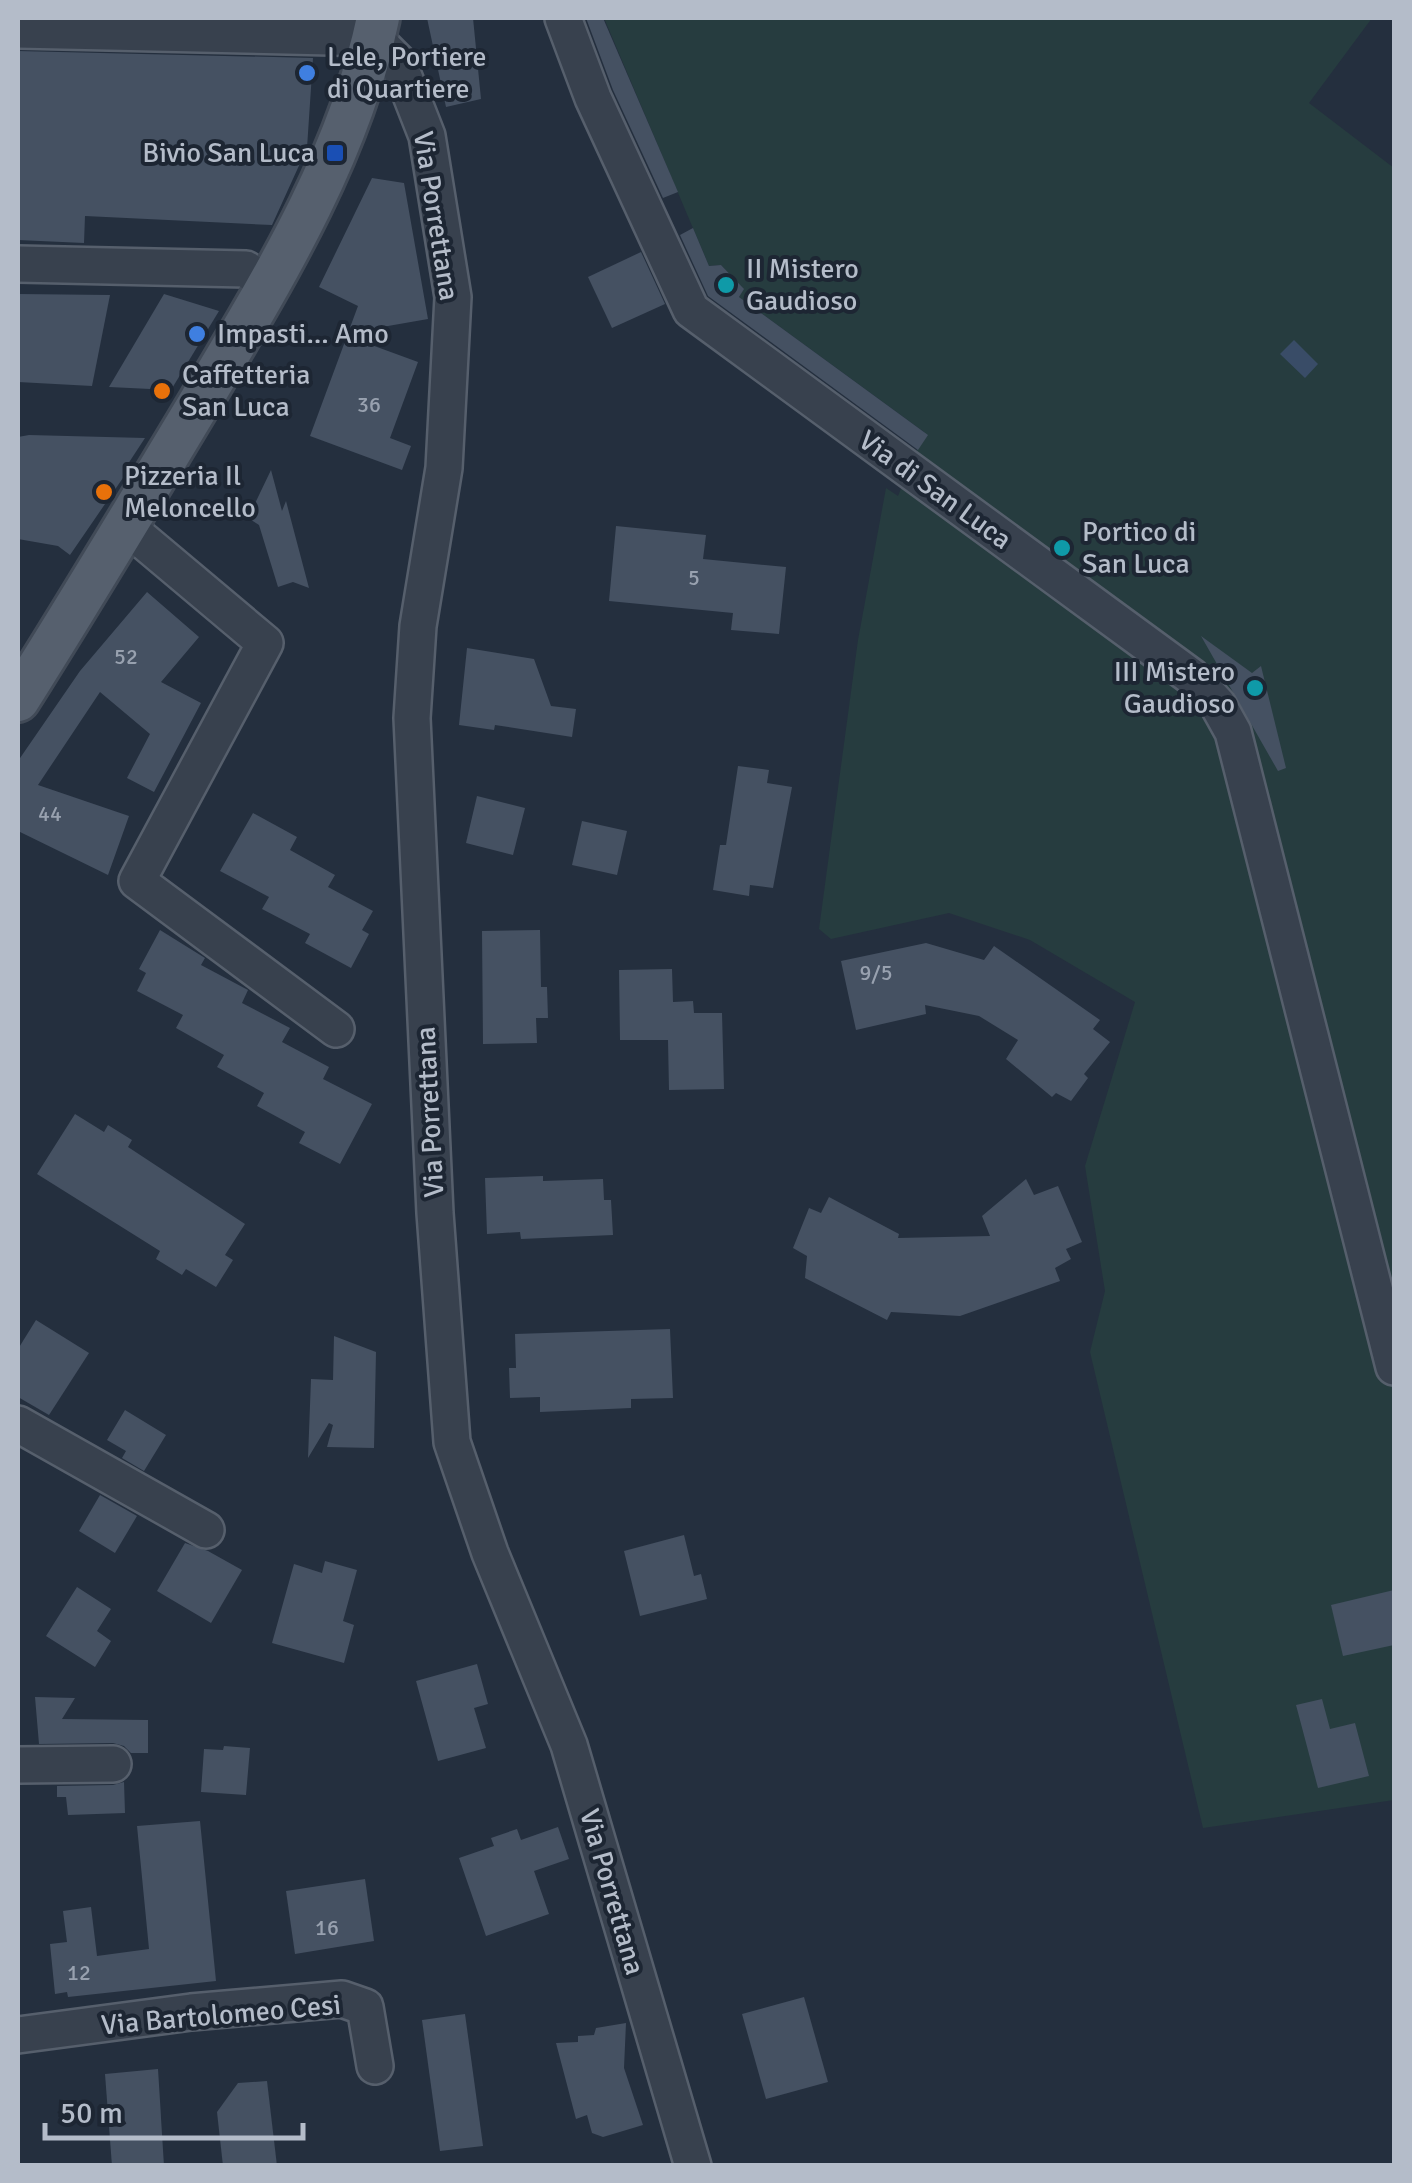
<svg xmlns="http://www.w3.org/2000/svg" width="1412" height="2183" viewBox="0 0 1412 2183" font-family="Signika,sans-serif">
<style>
.green{fill:#263c3f}
.water{fill:#394c67}
.building{fill:#455162}
.lines{fill:none;stroke-linecap:round;stroke-linejoin:round}
.minor-casing{stroke:#565f6c;stroke-width:40}
.major-casing{stroke:#414a57;stroke-width:48}
.minor{stroke:#38414e;stroke-width:35}
.major{stroke:#56606e;stroke-width:42}
.shop-dot{fill:#3f7fe0;stroke:#1d2633;stroke-width:4}
.transit-dot{fill:#1a4fb4;stroke:#1d2633;stroke-width:4}
.culture-dot{fill:#0f9aa8;stroke:#1d2633;stroke-width:4}
.food-dot{fill:#e8710a;stroke:#1d2633;stroke-width:4}
.labels{text-anchor:middle;dominant-baseline:central;stroke-width:8;stroke-linejoin:round;paint-order:stroke}
.number-label{font-size:22px;fill:#98a1af}
.poi-label{font-size:28px;fill:#b4bcc9;stroke:#1d2633;text-anchor:start}
.street-label{font-size:28px;fill:#b4bcc9;stroke:#1d2633}
</style>
<rect width="100%" height="100%" fill="#242f3e"/>
<polygon class="green" points="604,18 1372,18 1309,103 1394,168 1394,1800 1203,1828 1090,1352 1105,1291 1085,1166 1135,1002 1030,940 949,913 831,939 819,929 858,640 886,488 898,496 924,432 739,297 743,289 721,265 709,266"/>
<polygon class="water" points="1294,340 1318,364 1305,378 1280,354"/>
<g class="building">
<polygon points="427,18 473,18 481,99 446,107"/>
<polygon points="586,18 603,18 678,192 663,198 613,90"/>
<polygon points="18,51 313,58 307,148 272,225 85,216 84,243 18,240"/>
<polygon points="372,178 404,183 428,319 348,333 358,306 319,287"/>
<polygon points="693,228 709,266 721,265 744,289 739,297 928,435 918,450 708,296 680,235"/>
<polygon points="641,252 665,304 612,328 588,277"/>
<polygon points="18,294 110,295 92,386 18,382"/>
<polygon points="164,294 219,311 171,390 109,387"/>
<polygon points="347,336 418,362 390,438 411,446 402,470 310,436"/>
<polygon points="29,435 145,438 124,470 127,472 70,555 58,546 18,539 18,437"/>
<polygon points="271,470 282,511 286,501 309,588 293,582 278,587 259,525 248,518"/>
<polygon points="616,526 706,535 703,559 786,567 779,634 731,630 733,613 609,601"/>
<polygon points="147,592 199,637 161,682 201,703 154,792 127,778 150,734 100,692 38,785 129,816 108,875 18,831 18,761 80,671"/>
<polygon points="1201,636 1252,673 1261,666 1286,768 1278,771"/>
<polygon points="467,648 534,659 551,706 576,709 572,737 495,725 494,730 459,725"/>
<polygon points="738,766 769,770 767,783 792,787 773,888 750,885 749,896 713,890 720,845 726,845"/>
<polygon points="477,796 525,808 513,855 466,843"/>
<polygon points="253,813 297,837 290,850 335,875 328,887 373,911 362,930 369,934 351,968 305,943 310,934 262,909 269,897 220,871"/>
<polygon points="582,821 627,831 617,875 572,865"/>
<polygon points="160,930 205,958 201,965 248,990 242,1003 290,1028 282,1042 329,1067 323,1079 372,1104 340,1164 299,1143 305,1132 257,1106 264,1093 217,1067 224,1055 176,1028 183,1015 137,991 146,973 139,969"/>
<polygon points="540,930 541,987 547,987 548,1018 536,1018 537,1043 483,1044 482,931"/>
<polygon points="926,943 984,960 994,946 1100,1020 1093,1029 1110,1042 1084,1074 1088,1078 1071,1101 1056,1093 1052,1097 1006,1059 1018,1040 979,1016 925,1005 926,1014 856,1030 841,961"/>
<polygon points="672,969 673,1002 693,1001 694,1013 722,1013 724,1089 669,1090 668,1040 620,1040 619,970"/>
<polygon points="75,1114 104,1132 108,1125 132,1140 128,1147 245,1224 225,1255 233,1260 216,1287 186,1269 182,1275 156,1259 160,1251 37,1174"/>
<polygon points="543,1176 543,1181 603,1179 604,1200 611,1200 613,1235 521,1239 520,1232 487,1234 485,1178"/>
<polygon points="1026,1179 1034,1195 1058,1186 1082,1242 1066,1249 1071,1259 1055,1268 1060,1281 960,1316 891,1312 887,1320 805,1278 807,1256 793,1248 809,1208 821,1213 829,1197 899,1234 898,1238 990,1236 982,1216"/>
<polygon points="36,1320 89,1353 49,1415 18,1397 18,1349"/>
<polygon points="670,1329 673,1398 631,1399 631,1408 540,1412 540,1397 510,1398 509,1368 516,1368 515,1334"/>
<polygon points="334,1336 376,1352 374,1448 327,1447 333,1425 329,1423 308,1458 311,1379 333,1380"/>
<polygon points="125,1410 166,1435 144,1471 122,1458 126,1451 107,1440"/>
<polygon points="100,1495 137,1516 115,1553 79,1531"/>
<polygon points="684,1535 694,1576 701,1574 707,1599 640,1616 624,1551"/>
<polygon points="185,1543 208,1551 242,1570 211,1623 157,1591"/>
<polygon points="325,1561 357,1570 343,1621 354,1625 344,1663 272,1643 294,1564 322,1573"/>
<polygon points="77,1587 111,1609 97,1631 111,1641 95,1667 46,1636"/>
<polygon points="1394,1590 1394,1645 1343,1656 1331,1605"/>
<polygon points="477,1664 488,1704 474,1708 486,1748 438,1761 416,1681"/>
<polygon points="35,1697 75,1698 62,1719 148,1720 148,1753 131,1753 124,1746 113,1743 39,1744"/>
<polygon points="1322,1699 1330,1729 1355,1723 1369,1776 1318,1788 1296,1705"/>
<polygon points="224,1746 250,1748 246,1795 201,1792 204,1749 223,1750"/>
<polygon points="124,1782 125,1813 68,1815 66,1797 57,1797 57,1786 113,1785"/>
<polygon points="200,1821 216,1981 68,1997 67,1992 55,1994 50,1944 67,1942 63,1911 91,1907 97,1956 149,1949 137,1826"/>
<polygon points="558,1827 569,1859 534,1871 549,1914 486,1936 459,1858 494,1846 491,1838 517,1829 521,1840"/>
<polygon points="365,1879 374,1941 295,1954 286,1891"/>
<polygon points="804,1997 828,2082 766,2099 742,2014"/>
<polygon points="465,2014 483,2146 440,2151 422,2020"/>
<polygon points="626,2023 624,2068 643,2125 603,2137 592,2133 587,2115 576,2119 556,2043 578,2042 578,2036 594,2035 596,2028"/>
<polygon points="158,2069 164,2166 112,2166 105,2074"/>
<polygon points="267,2081 277,2166 223,2166 217,2112 238,2083"/>
</g>
<g class="lines">
<g class="minor-casing">
<g id="minor">
<polyline points="563,18 593,98 691,310 1192,677 1218,705 1233,732 1394,1367"/>
<polyline points="18,30 374,38 398,62 427,136 453,297 444,468 418,626 412,718 435,1213 452,1442 490,1553 569,1745 693,2166"/>
<polyline points="18,264 246,269 269,287"/>
<polyline points="127,527 265,643 137,881 336,1029"/>
<polyline points="18,1424 206,1530"/>
<polyline points="18,1765 113,1764"/>
<polyline points="18,2035 191,2012 342,1999 365,2007 375,2066"/>
</g>
</g>
<g class="major-casing">
<path id="major" d="M18 700C80 602 140 502 200 402 272 281 349 157 378 18"/>
</g>
<use href="#minor" class="minor"/>
<use href="#major" class="major"/>
</g>
<g class="shop-dot">
<circle cx="307" cy="73" r="10"/>
<circle cx="197" cy="334" r="10"/>
</g>
<rect class="transit-dot" x="325" y="143" width="20" height="20" rx="5"/>
<g class="culture-dot">
<circle cx="726" cy="285" r="10"/>
<circle cx="1062" cy="548" r="10"/>
<circle cx="1255" cy="688" r="10"/>
</g>
<g class="food-dot">
<circle cx="162" cy="391" r="10"/>
<circle cx="104" cy="492" r="10"/>
</g>
<g class="labels">
<g class="number-label">
<text x="369" y="404">36</text>
<text x="694" y="577">5</text>
<text x="126" y="656">52</text>
<text x="50" y="813">44</text>
<text x="876" y="972">9/5</text>
<text x="327" y="1927">16</text>
<text x="79" y="1972">12</text>
</g>
<g class="poi-label">
<text x="327" y="57">Lele, Portiere<tspan x="327" dy="32">di Quartiere</tspan></text>
<text x="315" y="153" text-anchor="end">Bivio San Luca</text>
<text x="746" y="269">II Mistero<tspan x="746" dy="32">Gaudioso</tspan></text>
<text x="217" y="334">Impasti… Amo</text>
<text x="182" y="375">Caffetteria<tspan x="182" dy="32">San Luca</tspan></text>
<text x="124" y="476">Pizzeria Il<tspan x="124" dy="32">Meloncello</tspan></text>
<text x="1082" y="532">Portico di<tspan x="1082" dy="32">San Luca</tspan></text>
<text x="1235" y="672" text-anchor="end">III Mistero<tspan x="1235" dy="32">Gaudioso</tspan></text>
</g>
<g class="street-label">
<text transform="translate(436 216) rotate(81)">Via Porrettana</text>
<text transform="translate(935 490) rotate(36)">Via di San Luca</text>
<text transform="translate(430 1112) rotate(-93)">Via Porrettana</text>
<text transform="translate(612 1892) rotate(74)">Via Porrettana</text>
<text transform="translate(221 2015) rotate(-5)">Via Bartolomeo Cesi</text>
</g>
</g>
<rect width="1412" height="2183" fill="none" stroke="#b4bcc9" stroke-width="40"/>
<path d="M45 2123v15h258v-15" fill="none" stroke="#b4bcc9" stroke-width="5"/>
<text x="60" y="2123" font-size="30" fill="#b4bcc9" stroke="#1d2633" stroke-width="8" paint-order="stroke">50 m</text>
</svg>
